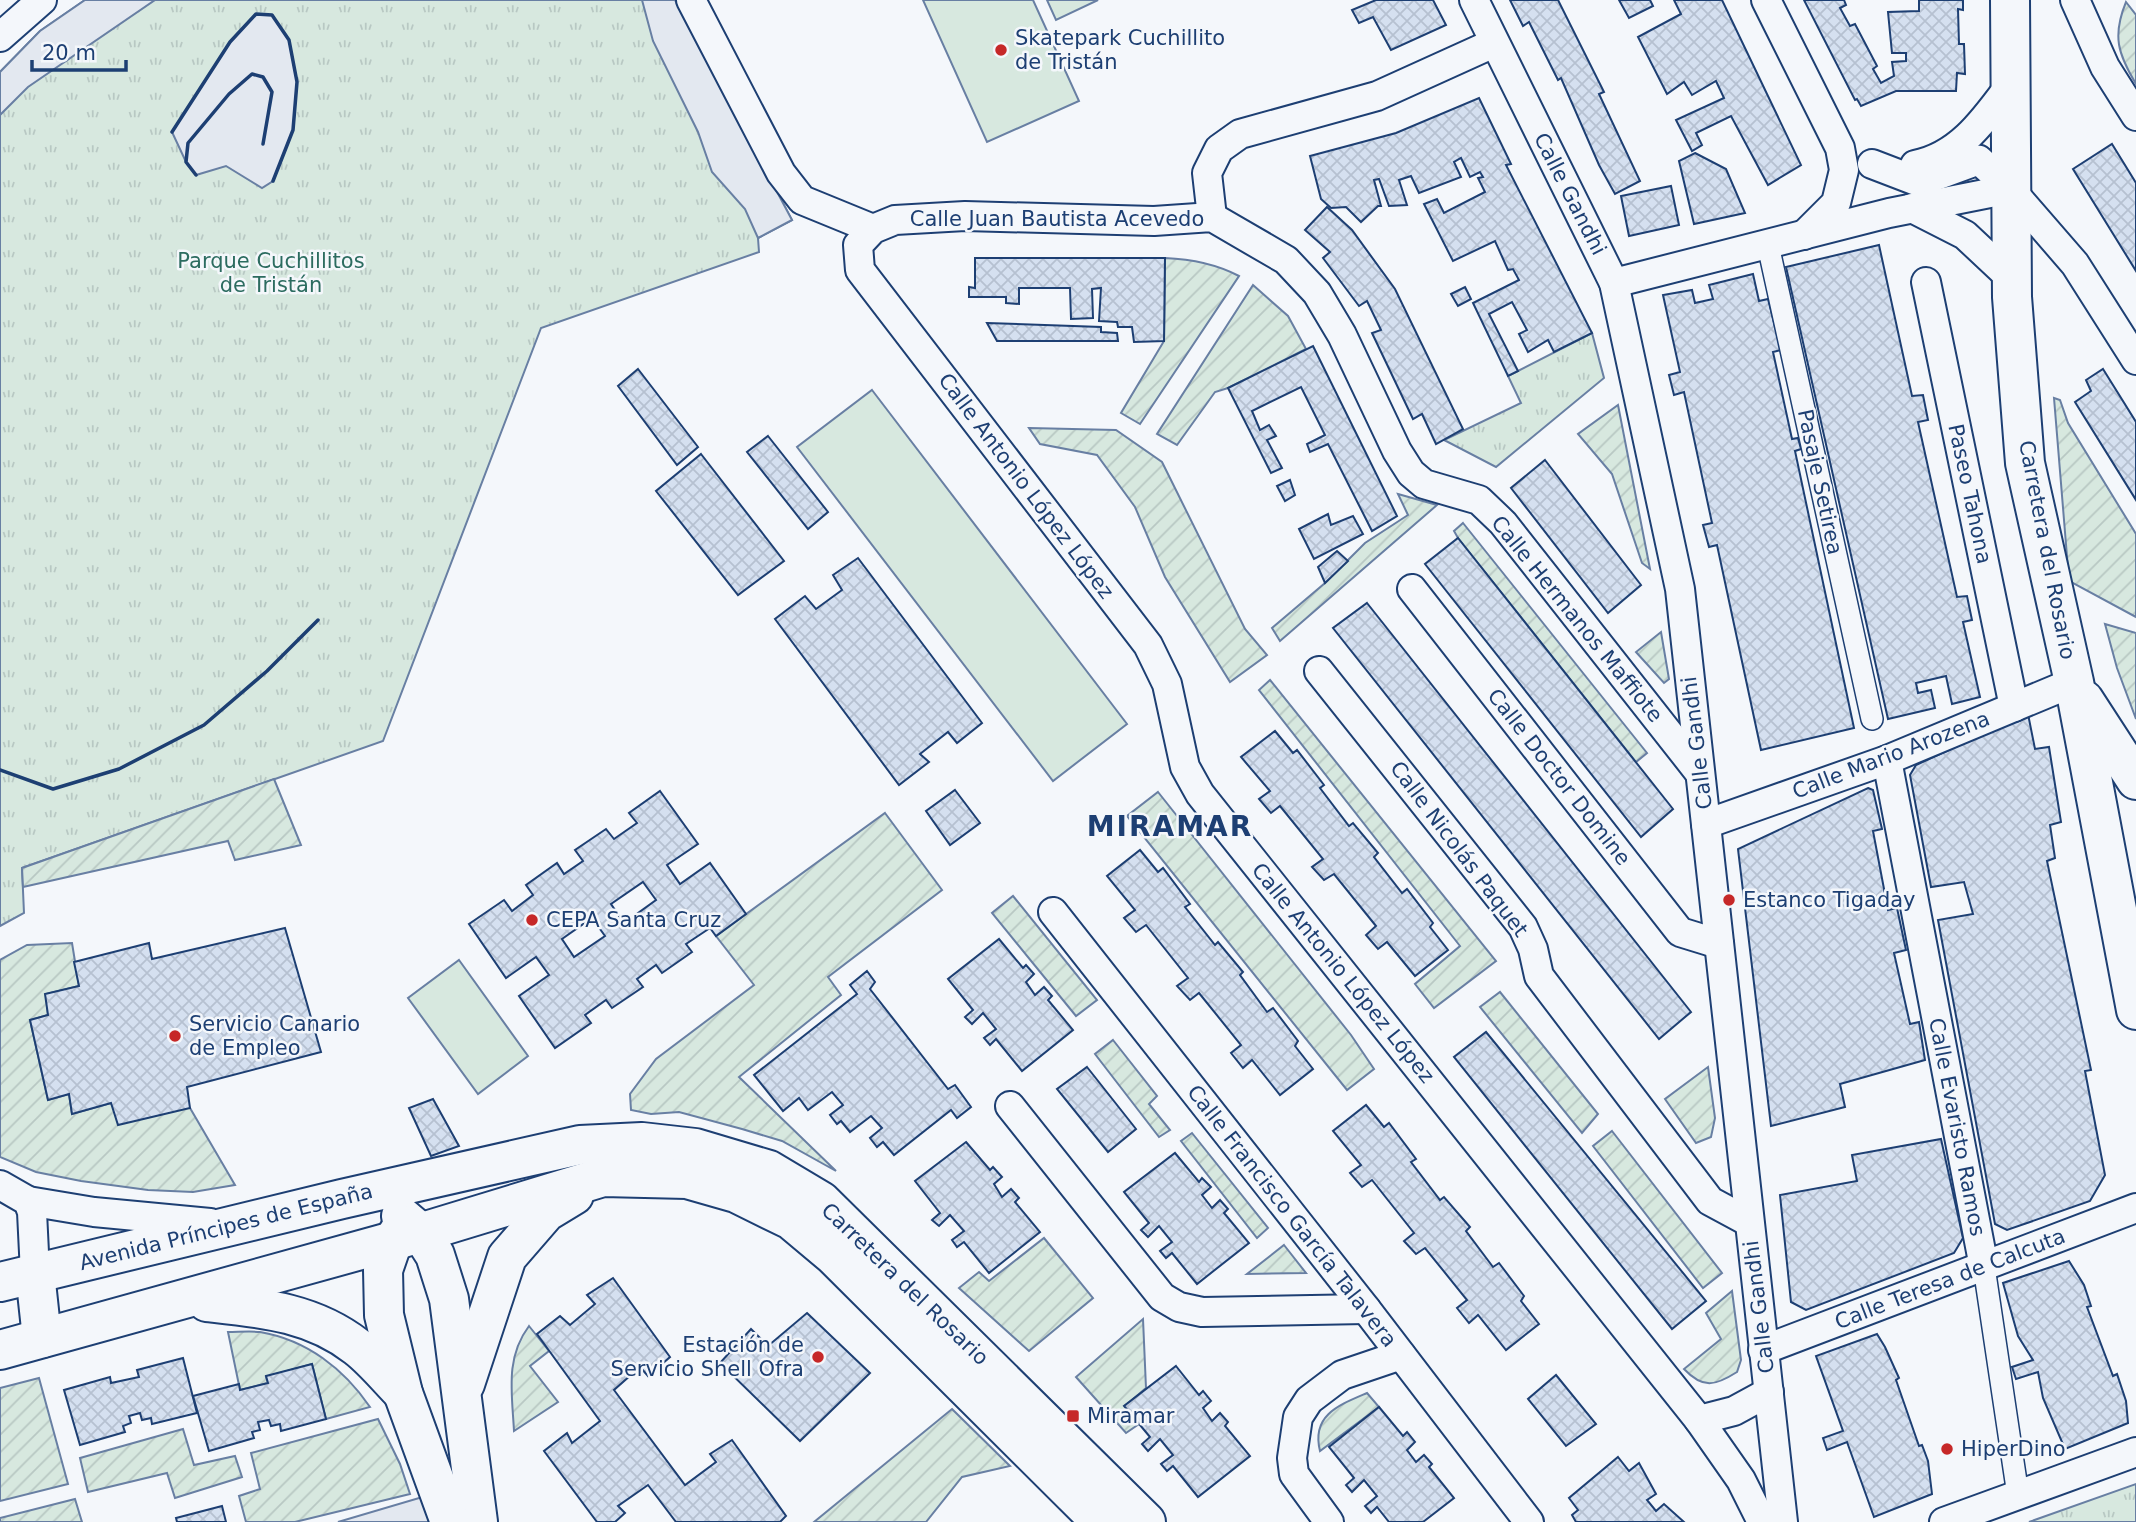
<svg xmlns="http://www.w3.org/2000/svg" width="2136" height="1522" viewBox="0 0 2136 1522" font-family="'DejaVu Sans',sans-serif">
<style>
.grass{fill:#d7e8df;stroke:#687fa3;stroke-width:2}
.park{fill:url(#park-tufts);stroke:#687fa3;stroke-width:2}
.garden{fill:url(#garden-furrows);stroke:#687fa3;stroke-width:2}
.parking{fill:#e3e8f0;stroke:#687fa3;stroke-width:2}
.building{fill:url(#building-cross-hatch);stroke:#1d3f73;stroke-width:2;fill-rule:evenodd}
.lines{fill:none;stroke-linecap:round;stroke-linejoin:round}
.pedestrian-casing{stroke:#1d3f73;stroke-width:24}
.minor-casing{stroke:#1d3f73;stroke-width:32}
.secondary-casing{stroke:#1d3f73;stroke-width:42}
.pedestrian{stroke:#f4f7fb;stroke-width:21}
.minor{stroke:#f4f7fb;stroke-width:28}
.secondary{stroke:#f4f7fb;stroke-width:38}
.wall{stroke:#1d3f73;stroke-width:3.5}
.poi-dot{fill:#c62828;stroke:#f4f7fb;stroke-width:2.5}
.labels{text-anchor:middle;dominant-baseline:central;stroke-width:5;stroke-linejoin:round;paint-order:stroke}
.poi-label{font-size:21px;fill:#1d3f73;stroke:#f4f7fb;text-anchor:start}
.street-label{font-size:21px;fill:#1d3f73;stroke:#f4f7fb}
.park-label{font-size:21px;fill:#2c6c60;stroke:#f4f7fb}
.district-label{font-size:28px;font-weight:bold;letter-spacing:2px;fill:#1d3f73;stroke:#f4f7fb}
</style>
<defs>
<pattern id="park-tufts" width="24" height="20" patternUnits="userSpaceOnUse" patternTransform="scale(1.75)"><rect width="24" height="20" fill="#d7e8df"/><path d="M3 7l-1-3M5 7V3M7 7l1-3M15 17l-1-3M17 17v-4M19 17l1-3" fill="none" stroke="#b8c8c3"/></pattern>
<pattern id="garden-furrows" width="10" height="10" patternUnits="userSpaceOnUse" patternTransform="scale(1.75)"><rect width="10" height="10" fill="#d7e8df"/><path d="M-1 1l2-2M0 10L10 0M9 11l2-2" fill="none" stroke="#b8c8c3"/></pattern>
<pattern id="building-cross-hatch" width="8" height="8" patternUnits="userSpaceOnUse" patternTransform="scale(1.75)"><rect width="8" height="8" fill="#d5e0f0"/><path d="M0 0l8 8M0 8l8-8" fill="none" stroke="#b6c1d1"/></pattern>
</defs>
<rect width="100%" height="100%" fill="#f4f7fb"/>
<g class="grass">
<polygon points="923,0 1033,0 1079,101 987,142"/>
<polygon points="1047,0 1098,0 1056,20"/>
<polygon points="872,390 1127,724 1053,781 797,447"/>
<polygon points="459,960 528,1056 478,1094 408,998"/>
</g>
<g class="park">
<polygon points="85,0 675,0 792,220 758,238 759,252 541,328 383,741 22,868 24,913 0,926 0,72 40,31"/>
<polygon points="1592,333 1604,378 1496,467 1444,440 1521,403 1508,376"/>
<polygon points="2136,1484 2136,1522 2029,1522"/>
</g>
<g class="garden">
<path d="M2126 2 2136 15V84C2118 54 2112 36 2126 2Z"/>
<path d="M1165 258C1191 259 1216 264 1239 276L1140 424 1121 413 1164 341Z"/>
<polygon points="1253,285 1288,316 1306,349 1228,388 1215,392 1177,445 1157,434"/>
<polygon points="2054,398 2060,400 2068,423 2136,534 2136,617 2069,581"/>
<polygon points="1618,405 1650,569 1642,563 1612,474 1578,434"/>
<polygon points="1029,428 1116,430 1162,462 1245,629 1267,655 1230,682 1165,577 1135,507 1097,455 1040,444"/>
<polygon points="1398,494 1437,505 1280,641 1272,628 1325,583 1365,543 1408,515"/>
<polygon points="1463,523 1647,753 1636,762 1458,538 1454,531"/>
<polygon points="2105,624 2136,633 2136,719 2117,668"/>
<polygon points="1661,632 1669,679 1664,683 1636,652"/>
<polygon points="1270,680 1496,961 1434,1008 1415,984 1460,946 1259,690"/>
<polygon points="274,779 301,845 235,860 228,841 23,887 22,868"/>
<polygon points="1158,792 1351,1035 1374,1069 1347,1090 1127,816"/>
<polygon points="885,813 942,890 828,977 841,995 739,1077 836,1171 782,1141 742,1129 679,1112 651,1114 631,1110 630,1094 656,1059 754,985 716,936"/>
<polygon points="1013,896 1097,1000 1076,1016 992,913"/>
<polygon points="72,943 79,986 46,994 48,1015 30,1020 48,1100 69,1094 72,1114 111,1103 190,1108 235,1185 193,1192 148,1190 81,1181 36,1172 0,1157 0,960 27,945"/>
<polygon points="1500,992 1598,1114 1582,1133 1480,1007"/>
<polygon points="1113,1040 1157,1096 1149,1104 1170,1130 1159,1137 1095,1054"/>
<polygon points="1708,1067 1715,1118 1711,1137 1696,1143 1665,1099"/>
<polygon points="1612,1131 1722,1273 1703,1288 1593,1146"/>
<polygon points="1192,1133 1268,1228 1257,1238 1181,1141"/>
<polygon points="1044,1238 1093,1298 1029,1351 959,1288 979,1272 989,1281"/>
<polygon points="1284,1245 1306,1273 1247,1274"/>
<path d="M1732 1291 1741 1360 1737 1372C1715 1386 1703 1389 1684 1369L1721 1339 1706 1313Z"/>
<polygon points="1143,1319 1146,1388 1125,1406 1139,1424 1126,1433 1076,1377"/>
<path d="M529 1326 549 1351 530 1366 558 1402 514 1431C512 1393 505 1358 529 1326Z"/>
<path d="M228 1332C238 1332 250 1331 260 1332 307 1340 344 1369 370 1407L326 1419 312 1364 266 1377 268 1383 240 1390Z"/>
<polygon points="39,1378 68,1484 0,1501 0,1388"/>
<path d="M1367 1393 1379 1407 1320 1451C1311 1415 1339 1405 1367 1393Z"/>
<polygon points="952,1409 1010,1466 962,1477 926,1522 814,1522"/>
<polygon points="378,1419 400,1464 410,1494 295,1522 246,1522 239,1496 260,1489 251,1453"/>
<polygon points="183,1429 194,1465 235,1456 242,1477 175,1498 167,1473 88,1492 80,1458"/>
<polygon points="75,1499 82,1522 0,1522 0,1518"/>
</g>
<g class="parking">
<polygon points="85,0 155,0 28,87 0,115 0,72 40,31"/>
<polygon points="642,0 675,0 792,220 758,238 745,209 712,172 698,132 653,41"/>
<polygon points="256,14 272,15 289,40 297,82 293,130 273,181 262,188 226,166 196,175 186,162 172,132 230,42"/>
<polygon points="436,1493 443,1522 338,1522"/>
</g>
<g class="building">
<polygon points="1376,0 1433,0 1446,25 1391,50 1373,17 1359,23 1352,10"/>
<polygon points="1510,0 1558,0 1604,92 1599,94 1640,181 1615,194 1599,165 1561,78 1558,80 1529,22 1523,26"/>
<polygon points="1619,0 1650,0 1653,6 1629,18"/>
<polygon points="1674,0 1722,0 1801,165 1768,185 1731,116 1696,133 1702,145 1692,151 1676,120 1724,98 1716,81 1692,95 1684,82 1667,94 1638,37 1681,14"/>
<polygon points="1804,0 1844,0 1846,5 1840,8 1850,26 1855,24 1877,66 1873,69 1881,83 1894,76 1892,62 1906,61 1906,53 1892,53 1888,12 1919,11 1919,0 1963,0 1963,10 1958,9 1959,44 1964,44 1965,74 1957,73 1956,91 1896,91 1861,106 1857,99 1855,100"/>
<polygon points="1479,98 1511,164 1506,165 1592,333 1554,352 1548,340 1528,352 1519,334 1527,330 1512,302 1489,314 1518,371 1508,376 1473,303 1519,280 1513,269 1508,270 1495,241 1453,261 1424,204 1437,199 1444,213 1485,192 1478,178 1483,177 1480,172 1470,177 1461,158 1454,162 1461,177 1419,193 1411,176 1399,180 1407,205 1389,206 1379,179 1374,180 1381,206 1378,206 1361,222 1346,207 1331,208 1321,199 1310,156 1396,133"/>
<polygon points="2112,144 2136,183 2136,271 2073,169"/>
<polygon points="1695,153 1726,169 1745,213 1694,224 1679,161"/>
<polygon points="1671,186 1679,225 1629,236 1621,196"/>
<polygon points="1327,207 1352,230 1395,289 1463,429 1436,444 1422,414 1413,419 1372,333 1381,330 1367,301 1359,306 1323,258 1330,252 1305,230"/>
<polygon points="1879,245 1912,396 1923,395 1928,420 1918,422 1957,597 1967,596 1972,620 1963,622 1980,697 1952,704 1946,676 1916,683 1918,693 1931,690 1935,708 1888,719 1786,267"/>
<polygon points="975,258 1165,258 1164,341 1134,342 1132,327 1118,327 1117,322 1099,321 1101,288 1092,289 1093,318 1071,319 1070,288 1019,288 1019,304 1006,303 1006,297 969,297 969,287 975,288"/>
<polygon points="1753,274 1759,301 1768,299 1781,350 1773,352 1792,439 1798,438 1801,449 1795,451 1854,728 1761,750 1717,545 1709,547 1703,525 1712,523 1684,392 1674,395 1669,375 1680,372 1663,295 1692,290 1695,303 1713,299 1709,285"/>
<polygon points="1465,287 1471,299 1458,306 1451,294"/>
<polygon points="987,323 1101,327 1101,332 1117,333 1118,341 997,341"/>
<polygon points="1313,346 1397,516 1372,531 1328,444 1310,452 1307,444 1325,435 1301,387 1252,411 1260,430 1269,425 1276,436 1267,440 1282,468 1271,473 1228,388"/>
<polygon points="638,369 698,447 677,465 618,386"/>
<polygon points="2103,369 2136,422 2136,500 2075,402 2091,391 2086,380"/>
<polygon points="768,436 828,512 808,529 747,452"/>
<polygon points="701,454 784,561 738,595 656,491"/>
<polygon points="1545,460 1641,585 1608,613 1511,488"/>
<polygon points="1290,480 1295,495 1285,501 1277,486"/>
<polygon points="1328,514 1331,525 1353,516 1363,534 1314,559 1299,529"/>
<polygon points="1458,538 1673,809 1641,837 1425,564"/>
<polygon points="1337,551 1348,561 1325,583 1318,567"/>
<polygon points="858,558 982,723 957,743 948,732 920,754 929,762 899,785 775,619 805,596 816,609 842,590 833,575"/>
<polygon points="1367,603 1691,1012 1659,1039 1333,628"/>
<polygon points="2028,714 2035,749 2049,747 2061,822 2050,825 2055,858 2047,861 2091,1070 2085,1071 2105,1175 2090,1201 2007,1230 1995,1224 1938,920 1973,914 1964,882 1931,887 1910,775 1916,765"/>
<polygon points="1275,731 1293,753 1297,750 1324,785 1320,788 1349,826 1353,823 1378,853 1374,857 1402,893 1407,889 1433,923 1430,927 1448,950 1415,976 1387,942 1378,949 1366,935 1376,926 1334,874 1324,880 1312,867 1323,859 1280,806 1271,813 1259,799 1270,791 1241,757"/>
<polygon points="1868,788 1873,790 1882,829 1873,831 1888,910 1897,908 1906,950 1894,953 1910,1024 1919,1022 1925,1060 1840,1084 1845,1107 1771,1126 1738,849"/>
<polygon points="955,790 980,823 950,845 926,811"/>
<path d="M660 791 698 844 667 865 680 884 710 863 746 914 716 936 710 928 686 944 692 952 662 973 656 965 637 979 643 987 612 1008 606 1000 585 1015 591 1023 555 1048 519 996 549 975 536 957 506 978 469 924 504 900 512 911 533 895 526 885 557 863 564 874 583 861 575 850 606 829 614 839 637 823 629 813ZM643 882 656 900 624 923 611 904ZM592 918 605 936 574 957 562 939Z"/>
<polygon points="1140,850 1158,872 1163,868 1190,904 1185,907 1215,945 1218,942 1243,972 1240,975 1267,1012 1273,1008 1298,1041 1295,1046 1313,1069 1280,1095 1252,1060 1243,1068 1231,1053 1241,1045 1199,993 1190,1000 1177,986 1188,978 1146,925 1136,932 1124,918 1135,910 1107,876"/>
<polygon points="285,928 321,1052 187,1087 190,1108 118,1125 111,1103 72,1114 69,1094 48,1100 30,1020 48,1015 45,994 79,986 74,962 149,943 152,959"/>
<polygon points="999,939 1023,968 1026,965 1034,974 1026,982 1035,995 1044,987 1052,996 1048,1000 1073,1030 1022,1071 996,1039 990,1045 984,1038 996,1029 983,1013 972,1024 965,1017 973,1010 948,979"/>
<polygon points="867,971 875,982 870,989 948,1089 955,1085 971,1107 957,1118 951,1110 894,1155 883,1142 877,1147 870,1138 882,1128 871,1116 850,1132 841,1121 837,1124 830,1115 843,1105 832,1092 808,1110 799,1098 783,1111 754,1075 857,994 850,985"/>
<polygon points="1486,1032 1706,1301 1672,1329 1454,1057"/>
<polygon points="1087,1067 1136,1129 1108,1152 1057,1089"/>
<polygon points="433,1099 459,1146 431,1156 409,1108"/>
<polygon points="1366,1105 1384,1127 1389,1123 1416,1159 1411,1162 1440,1200 1444,1197 1470,1227 1466,1231 1493,1267 1499,1263 1524,1296 1521,1301 1539,1324 1506,1350 1478,1315 1469,1323 1457,1308 1467,1300 1425,1248 1416,1254 1404,1241 1414,1233 1372,1180 1362,1187 1350,1173 1361,1165 1333,1131"/>
<polygon points="1941,1139 1963,1238 1954,1253 1806,1310 1791,1302 1780,1195 1857,1181 1852,1155"/>
<polygon points="966,1142 990,1170 993,1167 1002,1177 994,1184 1002,1197 1011,1189 1019,1198 1015,1202 1040,1232 989,1273 964,1242 957,1247 952,1240 964,1231 950,1215 939,1226 932,1220 940,1213 915,1181"/>
<polygon points="1175,1153 1199,1182 1202,1178 1211,1187 1202,1195 1212,1208 1220,1200 1228,1209 1224,1213 1249,1243 1197,1284 1172,1253 1166,1258 1160,1251 1172,1242 1159,1226 1148,1237 1141,1230 1149,1223 1124,1192"/>
<polygon points="2069,1261 2084,1285 2091,1306 2087,1307 2113,1376 2117,1374 2126,1401 2128,1423 2065,1449 2043,1398 2038,1372 2016,1379 2012,1367 2033,1360 2018,1336 2003,1283"/>
<polygon points="613,1278 670,1357 648,1376 640,1367 614,1390 685,1485 716,1462 710,1454 732,1440 786,1516 780,1522 676,1522 648,1485 618,1506 625,1513 615,1522 597,1522 544,1451 567,1433 572,1443 600,1421 537,1334 560,1316 570,1325 595,1304 587,1295"/>
<polygon points="807,1313 870,1373 800,1441 720,1363 751,1329 768,1346"/>
<polygon points="1877,1334 1885,1347 1899,1378 1896,1380 1919,1446 1922,1445 1928,1461 1932,1494 1874,1517 1847,1442 1827,1450 1823,1438 1843,1431 1816,1356"/>
<polygon points="183,1358 197,1413 152,1424 151,1418 142,1420 140,1413 129,1416 131,1423 123,1426 125,1432 80,1445 64,1390 110,1377 111,1383 139,1377 137,1370"/>
<polygon points="312,1364 326,1419 281,1431 280,1424 271,1426 269,1420 258,1422 260,1430 252,1432 254,1438 209,1451 193,1396 239,1384 240,1390 268,1383 266,1376"/>
<polygon points="1176,1366 1199,1395 1203,1391 1211,1401 1203,1408 1212,1421 1220,1413 1228,1422 1225,1426 1250,1456 1198,1497 1173,1466 1167,1471 1161,1464 1173,1455 1160,1439 1148,1451 1142,1444 1150,1437 1124,1406"/>
<polygon points="1556,1375 1596,1424 1566,1446 1528,1399"/>
<polygon points="1379,1407 1403,1436 1407,1432 1415,1442 1407,1450 1416,1462 1424,1455 1432,1464 1429,1467 1454,1498 1423,1522 1389,1522 1377,1507 1371,1513 1365,1506 1377,1496 1364,1480 1352,1492 1346,1485 1354,1478 1329,1447"/>
<polygon points="1618,1457 1629,1471 1639,1463 1656,1494 1647,1500 1656,1511 1664,1504 1684,1522 1576,1522 1572,1515 1578,1510 1569,1498"/>
<polygon points="222,1506 226,1522 177,1522 176,1518"/>
</g>
<g class="lines">
<g class="pedestrian-casing">
<g id="pedestrian">
<polyline points="1768,245 1872,719"/>
<polyline points="1984,1267 2018,1495"/>
</g>
</g>
<g class="minor-casing">
<g id="minor">
<polyline points="691,0 781,173 802,200 873,229"/>
<polyline points="1474,0 1614,283 1680,589 1783,1522"/>
<polyline points="1766,0 1840,148 1844,170 1836,203 1804,235"/>
<polyline points="2075,0 2105,67 2136,116"/>
<polyline points="0,37 42,0"/>
<polyline points="1872,164 1919,182 1979,160 2010,189 2075,264 2136,360"/>
<path d="M1915 165C1960 156 1985 119 2011 84"/>
<polyline points="1912,208 1965,235 2012,279"/>
<polyline points="1212,217 1207,173 1219,149 1240,134 1377,96 1494,43"/>
<polyline points="1926,282 2014,707"/>
<polyline points="1614,283 1889,213 2010,189"/>
<polyline points="1412,589 1680,932 1719,944"/>
<polyline points="1319,671 1523,927 1533,949 1539,976 1710,1201 1749,1222"/>
<polyline points="1887,760 1984,1267"/>
<polyline points="1699,772 1503,523 1479,500 1424,484 1411,473 1397,451 1342,335 1317,293 1286,260 1212,217 1154,221 965,216 895,220 873,229 858,245 860,270 1148,645 1167,684 1185,767 1200,794 1699,1420 1741,1480 1762,1522"/>
<polyline points="1706,824 1887,760 2074,682"/>
<polyline points="1053,912 1366,1309 1529,1522"/>
<polyline points="1010,1106 1162,1297 1179,1307 1202,1312 1366,1309"/>
<polyline points="0,1185 28,1201 32,1212 35,1273"/>
<polyline points="28,1201 94,1212 210,1223"/>
<polyline points="1763,1350 2136,1208"/>
<polyline points="1699,1420 1734,1411 1769,1392"/>
<polyline points="1329,1522 1294,1474 1292,1458 1298,1417 1309,1400 1342,1375 1401,1355"/>
<polyline points="1944,1522 2136,1452"/>
</g>
</g>
<g class="secondary-casing">
<g id="secondary">
<polyline points="2010,0 2012,297 2025,463 2074,682 2136,1010"/>
<polyline points="2084,700 2136,780"/>
<polyline points="401,1216 421,1233 435,1255 449,1299 478,1522"/>
<polyline points="403,1225 393,1241 383,1270 384,1315 403,1393 450,1522"/>
<polyline points="35,1273 42,1338"/>
<polyline points="0,1282 342,1199 580,1145 642,1142 695,1148 769,1170 821,1201 1146,1522"/>
<path d="M207 1302C262 1308 312 1312 357 1347 374 1360 388 1378 403 1393"/>
<polyline points="0,1350 393,1241 603,1177 687,1179 736,1193 791,1220 834,1256 1101,1522"/>
<polyline points="465,1384 507,1257 546,1212 574,1195"/>
</g>
</g>
<use href="#pedestrian" class="pedestrian"/>
<use href="#minor" class="minor"/>
<use href="#secondary" class="secondary"/>
<g class="wall">
<polyline points="172,132 230,42 256,14 272,15 289,40 297,82 293,130 273,181"/>
<polyline points="196,175 186,162 188,143 229,94 252,74 263,77 272,92 263,144"/>
<polyline points="0,770 53,789 119,769 204,725 267,671 318,620"/>
</g>
</g>
<g class="poi-dot">
<circle cx="1001" cy="50" r="7"/>
<circle cx="1729" cy="900" r="7"/>
<circle cx="532" cy="920" r="7"/>
<circle cx="175" cy="1036" r="7"/>
<circle cx="818" cy="1357" r="7"/>
<rect x="1066" y="1409" width="14" height="14" rx="3.5"/>
<circle cx="1947" cy="1449" r="7"/>
</g>
<g class="labels">
<g class="poi-label">
<text x="1015" y="38">Skatepark Cuchillito<tspan x="1015" dy="24">de Tristán</tspan></text>
<text x="1743" y="900">Estanco Tigaday</text>
<text x="546" y="920">CEPA Santa Cruz</text>
<text x="189" y="1024">Servicio Canario<tspan x="189" dy="24">de Empleo</tspan></text>
<text x="804" y="1345" text-anchor="end">Estación de<tspan x="804" dy="24">Servicio Shell Ofra</tspan></text>
<text x="1087" y="1416">Miramar</text>
<text x="1961" y="1449">HiperDino</text>
</g>
<g class="street-label">
<text transform="translate(1570 194) rotate(63)">Calle Gandhi</text>
<text x="1057" y="219">Calle Juan Bautista Acevedo</text>
<text transform="translate(1820 482) rotate(78)">Pasaje Setirea</text>
<text transform="translate(1026 486) rotate(53)">Calle Antonio López López</text>
<text transform="translate(1970 494) rotate(78)">Paseo Tahona</text>
<text transform="translate(2047 550) rotate(79)">Carretera del Rosario</text>
<text transform="translate(1577 619) rotate(51)">Calle Hermanos Maffiote</text>
<text transform="translate(1697 743) rotate(-97)">Calle Gandhi</text>
<text transform="translate(1891 755) rotate(-21)">Calle Mario Arozena</text>
<text transform="translate(1559 777) rotate(52)">Calle Doctor Domine</text>
<text transform="translate(1459 849) rotate(53)">Calle Nicolás Paquet</text>
<text transform="translate(1343 973) rotate(51)">Calle Antonio López López</text>
<text transform="translate(1957 1127) rotate(79)">Calle Evaristo Ramos</text>
<text transform="translate(1292 1216) rotate(52)">Calle Francisco García Talavera</text>
<text transform="translate(226 1227) rotate(-14)">Avenida Príncipes de España</text>
<text transform="translate(1950 1279) rotate(-21)">Calle Teresa de Calcuta</text>
<text transform="translate(905 1284) rotate(44)">Carretera del Rosario</text>
<text transform="translate(1759 1307) rotate(-97)">Calle Gandhi</text>
</g>
<g class="park-label">
<text x="271" y="261">Parque Cuchillitos<tspan x="271" dy="24">de Tristán</tspan></text>
</g>
<g class="district-label">
<text x="1170" y="826">MIRAMAR</text>
</g>
</g>
<path d="M32 60v10h94v-10" fill="none" stroke="#1d3f73" stroke-width="3.5"/>
<text x="42" y="60" font-size="21" fill="#1d3f73" stroke="#f4f7fb" stroke-width="5" paint-order="stroke">20 m</text>
</svg>
